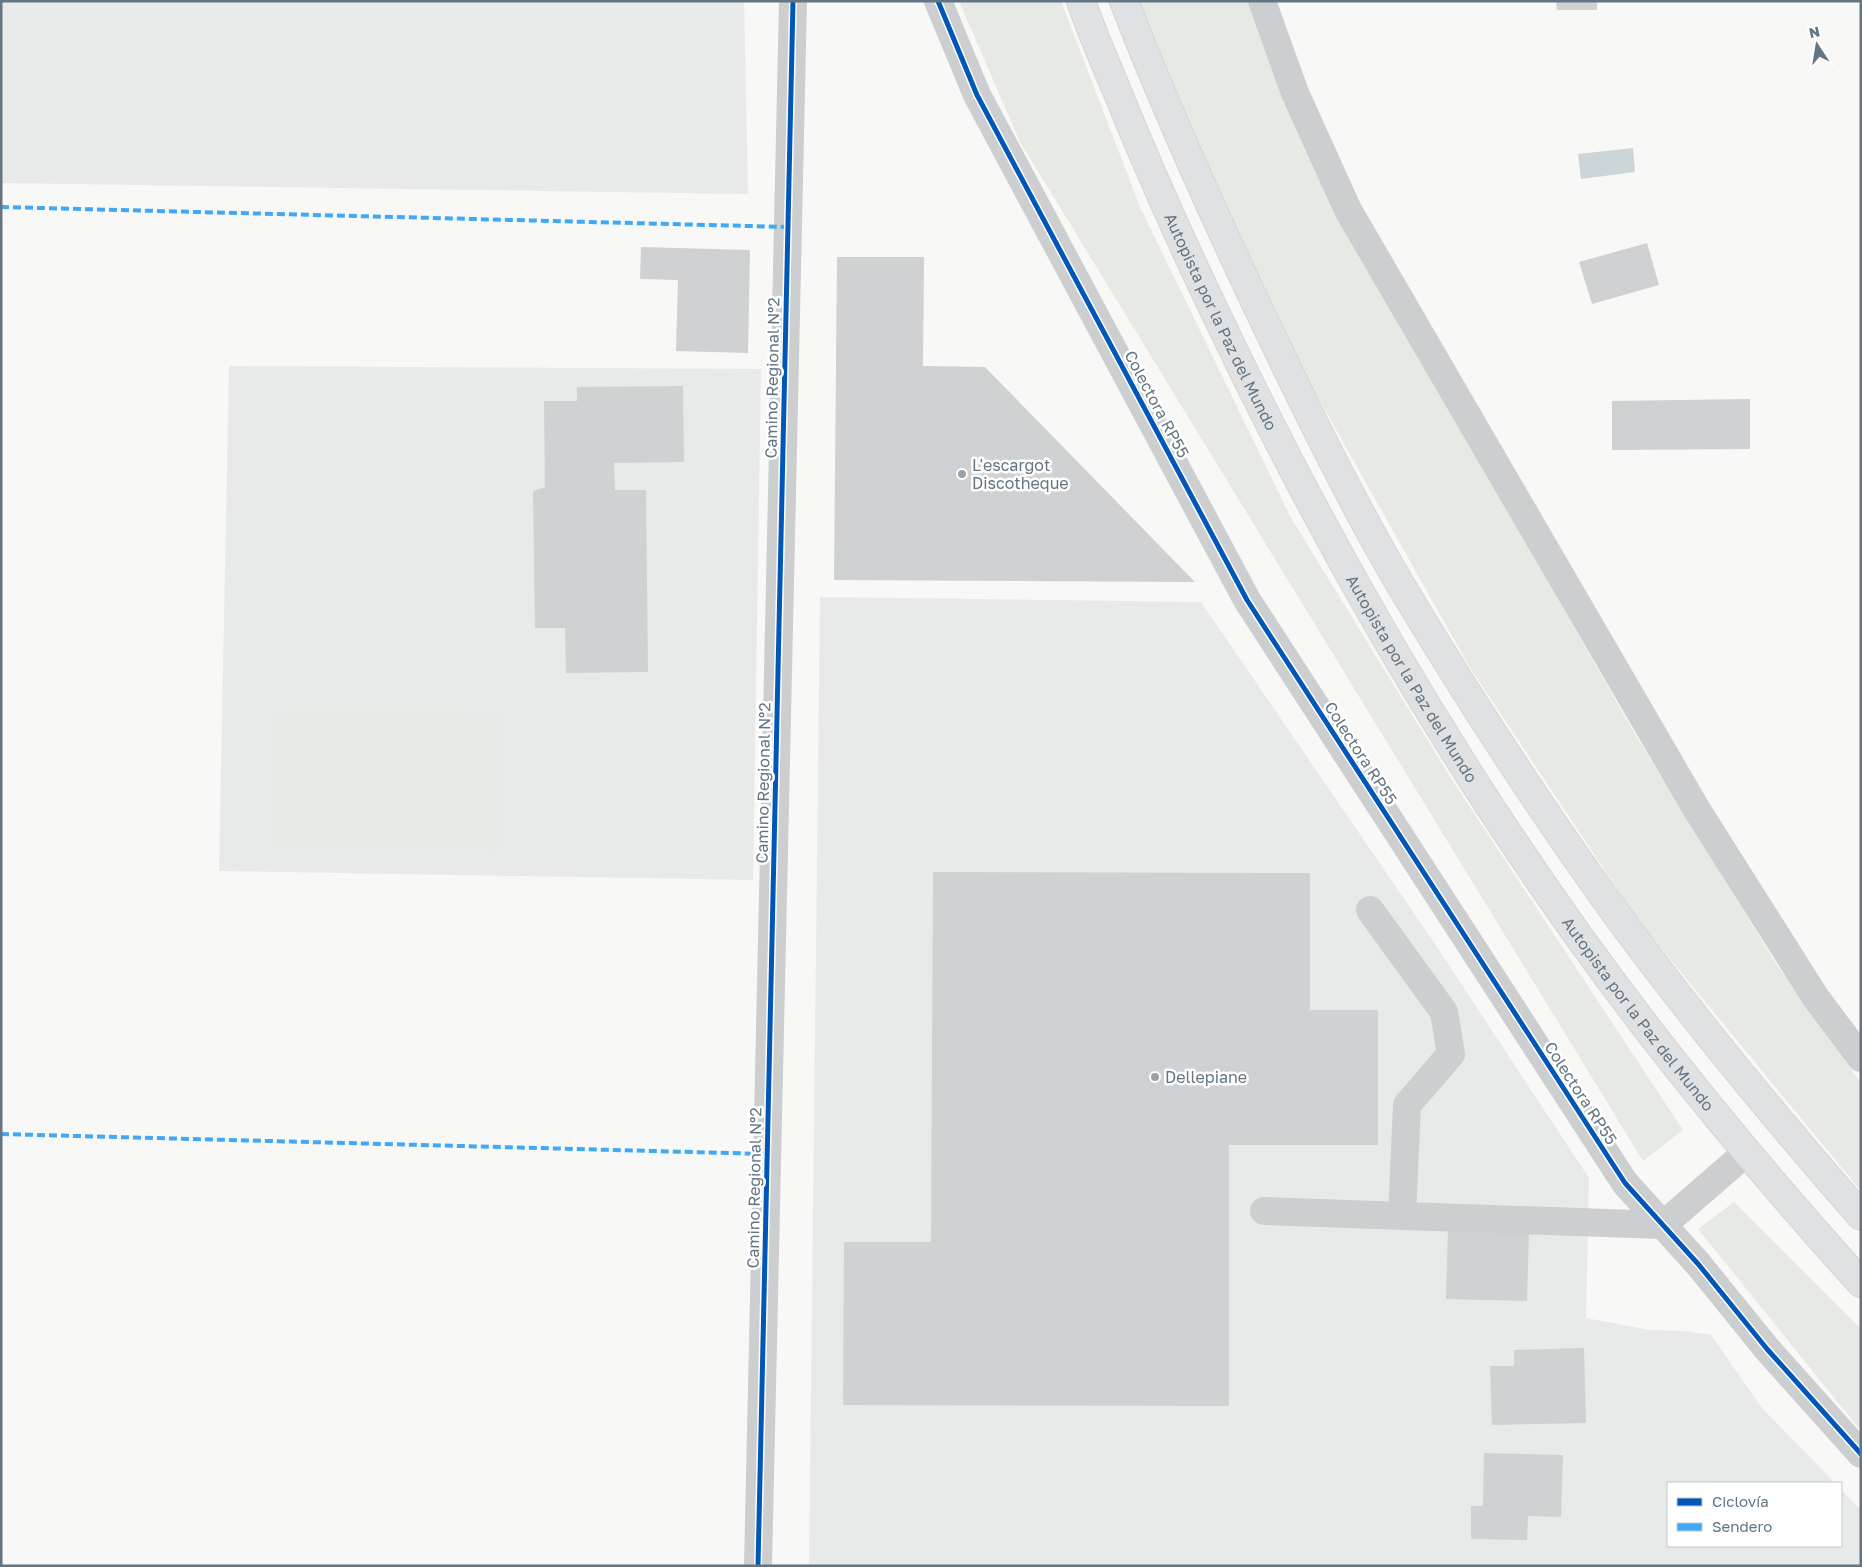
<svg xmlns="http://www.w3.org/2000/svg" width="1862" height="1567" viewBox="0 0 1862 1567" font-family="'Golos Text',sans-serif">
<style>
.built{fill:#e8eae9}
.green{fill:#e7eae4}
.water{fill:#ccd5d8}
.building{fill:#cfd1d2}
.lines{fill:none;stroke-linecap:round;stroke-linejoin:round}
.highway-casing{stroke:#d5d5d5;stroke-width:30}
.minor{stroke:#cdcecf;stroke-width:28}
.highway{stroke:#e0e1e2;stroke-width:28}
.quiet{stroke:#3fa9f5;stroke-width:4;stroke-dasharray:8 4;stroke-linecap:butt}
.cycleway-casing{stroke:#fff;stroke-width:8}
.cycleway{stroke:#0057b8;stroke-width:5}
.poi-dot{fill:#97a3ac;stroke:#fff;stroke-width:2}
.labels{text-anchor:middle;dominant-baseline:central;stroke-width:5;stroke-linejoin:round;paint-order:stroke}
.street-label{font-size:16px;fill:#637583;stroke:#fff}
.poi-label{font-size:16px;fill:#637583;stroke:#fff;text-anchor:start}
</style>
<rect width="100%" height="100%" fill="#f8f8f7"/>
<g class="built">
<polygon points="1,1 744,1 748,194 1,183"/>
<polygon points="229,366 761,369 753,880 219,871"/>
<polygon points="820,597 1201,602 1433,941 1589,1178 1586,1318 1650,1330 1684,1331 1711,1335 1762,1408 1835,1483 1668,1483 1668,1546 1841,1546 1841,1490 1861,1510 1861,1566 809,1566"/>
</g>
<g class="green">
<polygon points="959,1 1061,1 1140,207 1291,518 1454,783 1683,1130 1643,1161 1020,142"/>
<polygon points="1135,1 1247,1 1305,136 1395,313 1632,729 1775,962 1861,1083 1861,1191 1637,919 1469,666 1284,337 1140,15"/>
<polygon points="275,711 499,713 498,850 273,848"/>
<polygon points="1734,1202 1861,1329 1861,1431 1698,1229"/>
</g>
<polygon class="water" points="1633,148 1635,172 1581,179 1578,154"/>
<g class="building">
<polygon points="1556,1 1597,1 1597,10 1557,10"/>
<polygon points="1647,243 1659,285 1592,304 1579,262"/>
<polygon points="641,247 750,250 748,353 676,351 678,280 640,279"/>
<polygon points="837,257 924,257 923,366 985,367 1195,582 834,580"/>
<polygon points="683,386 684,462 614,463 615,490 646,490 648,672 566,673 565,628 535,628 533,491 545,487 544,401 577,401 577,387"/>
<polygon points="1750,399 1750,449 1612,450 1612,401"/>
<polygon points="933,872 1310,873 1310,1010 1378,1010 1378,1145 1229,1145 1229,1406 843,1405 844,1242 931,1242"/>
<polygon points="1448,1229 1529,1231 1527,1301 1446,1299"/>
<polygon points="1584,1348 1586,1423 1492,1425 1490,1366 1514,1366 1514,1350"/>
<polygon points="1484,1453 1563,1455 1561,1517 1528,1516 1527,1540 1471,1539 1471,1506 1483,1506"/>
</g>
<g class="lines">
<g class="highway-casing">
<g id="highway">
<path id="s1" d="M1081 1C1091 30 1103 58 1115 86 1146 163 1180 239 1216 314 1335 565 1477 807 1646 1027 1714 1115 1786 1200 1861 1283"/>
<path d="M1124 1C1162 100 1205 195 1250 291 1297 390 1345 490 1400 584 1464 691 1532 796 1604 897 1684 1008 1771 1113 1861 1216"/>
</g>
</g>
<g class="minor">
<polyline points="938,1 977,95 1247,600 1625,1183 1699,1265 1767,1349 1861,1454"/>
<polyline points="1262,1 1295,93 1348,210 1697,810 1816,998 1861,1058"/>
<polyline points="1370,910 1444,1012 1451,1054 1407,1105 1402,1216"/>
<polyline points="1264,1211 1663,1225 1747,1152"/>
<polyline points="758,1566 793,1"/>
</g>
<use href="#highway" class="highway"/>
<g class="quiet">
<polyline points="1,207 788,227"/>
<polyline points="1,1134 767,1154"/>
</g>
<g class="cycleway-casing">
<g id="cycleway">
<polyline points="938,1 977,95 1247,600 1625,1183 1699,1265 1767,1349 1861,1454"/>
<polyline points="758,1566 793,1"/>
</g>
</g>
<use href="#cycleway" class="cycleway"/>
</g>
<g class="poi-dot">
<circle cx="962" cy="474" r="5"/>
<circle cx="1155" cy="1077" r="5"/>
</g>
<g class="labels">
<g class="street-label">
<text stroke="none"><textPath href="#s1" startOffset="350">Autopista por la Paz del Mundo</textPath></text>
<text transform="translate(772 378) rotate(-89)">Camino Regional Nº2</text>
<text transform="translate(1157 404) rotate(62)">Colectora RP55</text>
<text stroke="none"><textPath href="#s1" startOffset="755">Autopista por la Paz del Mundo</textPath></text>
<text transform="translate(1361 753) rotate(57)">Colectora RP55</text>
<text transform="translate(763 783) rotate(-89)">Camino Regional Nº2</text>
<text stroke="none"><textPath href="#s1" startOffset="1160">Autopista por la Paz del Mundo</textPath></text>
<text transform="translate(1581 1093) rotate(57)">Colectora RP55</text>
<text transform="translate(754 1188) rotate(-89)">Camino Regional Nº2</text>
</g>
<g class="poi-label">
<text x="972" y="465">L'escargot<tspan x="972" dy="18">Discotheque</tspan></text>
<text x="1165" y="1077">Dellepiane</text>
</g>
</g>
<rect width="1862" height="1567" fill="none" stroke="#637583" stroke-width="5"/>
<rect x="1667" y="1482" width="175" height="65" fill="#ffffff" stroke="#c1c8cd"/>
<rect x="1677" y="1498" width="25" height="8" fill="#0057b8" stroke="#c1c8cd"/>
<text x="1712" y="1507" font-size="15" fill="#637583">Ciclovía</text>
<rect x="1677" y="1523" width="25" height="8" fill="#3fa9f5" stroke="#c1c8cd"/>
<text x="1712" y="1532" font-size="15" fill="#637583">Sendero</text>
<g transform="translate(1817 45) rotate(348)" stroke="#ffffff" stroke-width="4" paint-order="stroke">
<path d="M0-4L9 19L0 12L-9 19Z" fill="#637583"/>
<text y="-8" font-size="14" font-weight="bold" text-anchor="middle" fill="#637583">N</text>
</g>
</svg>
